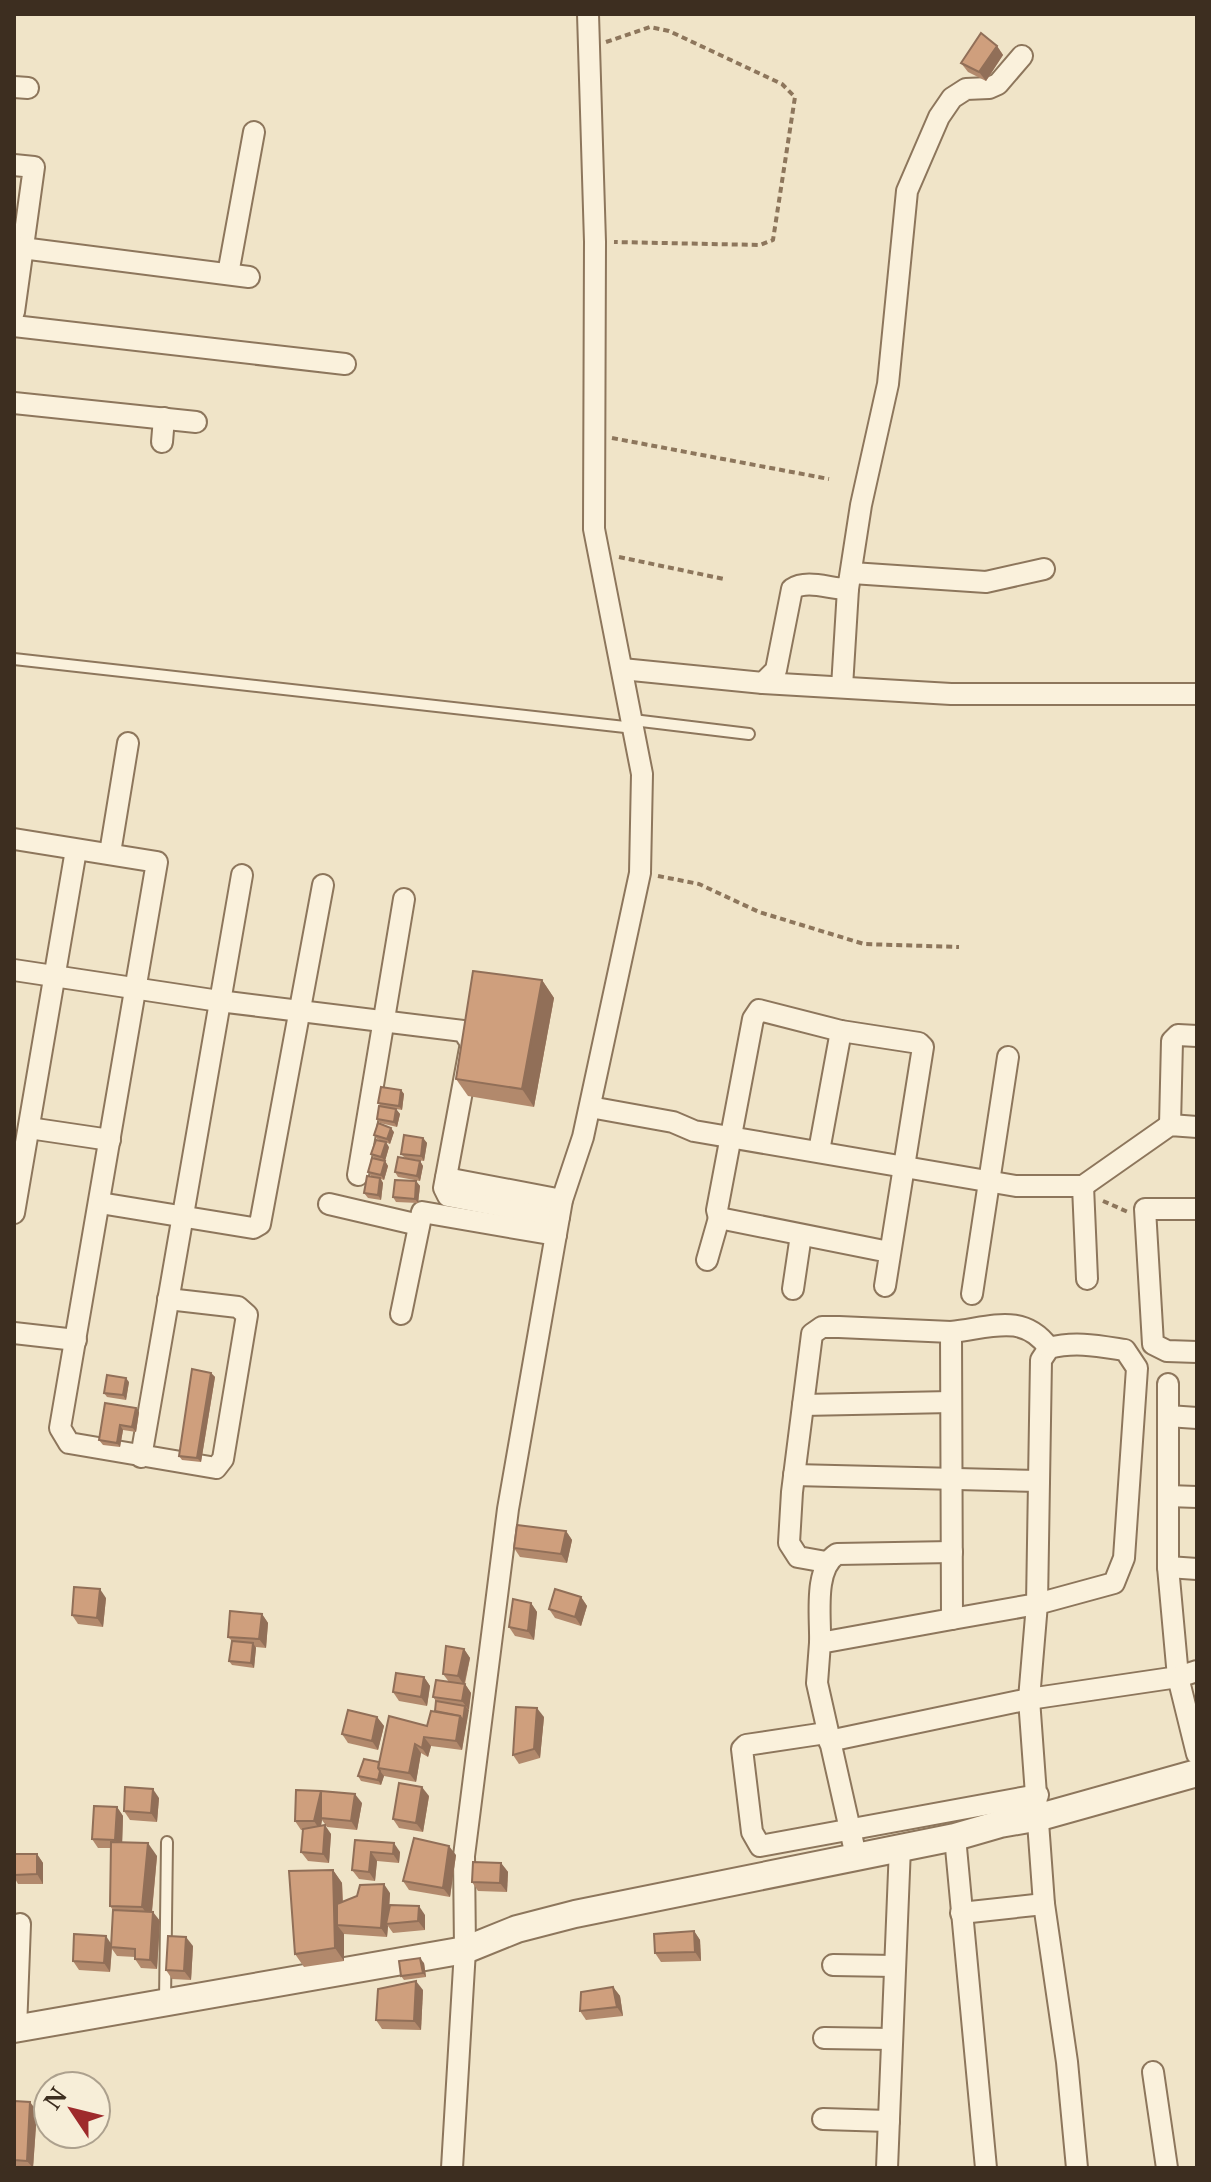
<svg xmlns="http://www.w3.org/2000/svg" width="1211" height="2182" viewBox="0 0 1211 2182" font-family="'Libre Baskerville',serif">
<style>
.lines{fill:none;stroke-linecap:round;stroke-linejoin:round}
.service-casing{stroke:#8d765c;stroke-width:14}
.minor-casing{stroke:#8d765c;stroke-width:24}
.tertiary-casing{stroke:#8d765c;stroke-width:30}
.path{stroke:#8d765c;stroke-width:4;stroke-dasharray:6 4;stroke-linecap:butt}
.service{stroke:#faf1dc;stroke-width:10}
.minor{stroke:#faf1dc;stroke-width:20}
.tertiary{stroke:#faf1dc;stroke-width:26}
.wall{fill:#b2896c}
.shaded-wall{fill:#916f58}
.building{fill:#cf9f7d;stroke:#916f58;stroke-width:2}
</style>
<rect width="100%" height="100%" fill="#f0e4c8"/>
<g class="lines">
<g class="service-casing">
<g id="service">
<polyline points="14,659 634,728"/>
<polyline points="633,720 749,734"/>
<polyline points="165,2001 167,1842"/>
</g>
</g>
<g class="minor-casing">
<g id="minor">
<polyline points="14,87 28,88"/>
<polyline points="14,165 34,167 14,312"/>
<polyline points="14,247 249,277"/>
<polyline points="228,274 254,132"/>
<polyline points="14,326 345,364"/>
<polyline points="14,403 196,422"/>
<polyline points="162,442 164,418"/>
<polyline points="852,573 986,582 1044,569"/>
<path d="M622 669 763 683 776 670 792 589C807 579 830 589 848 589L861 505 888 384 907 191 939 117 952 98 966 89 989 88 998 84 1022 56"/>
<polyline points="763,683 951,694 1197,694"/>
<polyline points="842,687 848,589"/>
<polyline points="14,839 157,862 60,1428 69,1443 216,1468 223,1459 247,1315 238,1307 168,1299"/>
<polyline points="110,853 128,743"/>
<polyline points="14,970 219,1001 463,1031 471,1043 444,1188 448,1196 559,1217"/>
<polyline points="590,1107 673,1122 694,1131 1016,1186 1083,1186 1170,1125 1197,1127"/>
<polyline points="1170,1125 1172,1041 1178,1035 1197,1036"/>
<polyline points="29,1128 110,1140"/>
<polyline points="819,1151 841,1031"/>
<polyline points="358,1175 404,899"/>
<polyline points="446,1178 562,1200"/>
<polyline points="1083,1186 1087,1279"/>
<polyline points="100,1203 253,1228 260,1224 323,885"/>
<polyline points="329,1204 419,1225"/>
<polyline points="1197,1209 1145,1209 1153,1344 1167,1351 1197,1352"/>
<polyline points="14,1213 76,850"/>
<polyline points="707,1260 719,1218"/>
<polyline points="885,1286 923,1047 919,1043 841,1031 759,1010 753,1019 717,1210 719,1218 889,1252"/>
<polyline points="793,1289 801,1235"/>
<polyline points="972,1294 1008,1057"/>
<polyline points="401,1314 422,1212 556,1235"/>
<polyline points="14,1333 76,1340"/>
<polyline points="803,1405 951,1402"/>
<polyline points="1168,1416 1197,1418"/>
<polyline points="141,1457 242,875"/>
<polyline points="794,1475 1039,1481"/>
<polyline points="1168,1496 1197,1497"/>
<polyline points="826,1562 798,1557 789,1543 792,1492 812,1334 822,1327 839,1327 951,1332"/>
<polyline points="1168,1567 1197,1569"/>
<path d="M952 1619 1037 1604 1114 1583 1124 1558 1137 1368 1125 1350C1099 1346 1075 1341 1049 1348L1041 1360 1037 1604 1029 1699 1178 1677 1168 1567V1384"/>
<path d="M820 1643C821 1618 813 1569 837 1554L952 1552"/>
<polyline points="1197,1671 1178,1677 1197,1754"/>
<polyline points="826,1733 746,1745 742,1749 752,1832 760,1846 1038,1795"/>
<polyline points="829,1741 1029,1699 1044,1904 1067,2062 1077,2168"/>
<polyline points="955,1837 986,2168"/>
<path d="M856 1856 817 1683 820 1643 952 1619 951 1332C990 1328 1023 1312 1049 1348"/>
<polyline points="961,1913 1044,1904"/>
<polyline points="833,1965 895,1966"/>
<polyline points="16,2029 20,1924"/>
<polyline points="824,2038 892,2039"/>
<polyline points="1153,2072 1167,2168"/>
<polyline points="823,2119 889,2121"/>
<polyline points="452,2168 465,1950 464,1856 508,1509 562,1200 583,1137 640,873 642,774 594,529 595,242 588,14"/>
<polyline points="887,2168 900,1847"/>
</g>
</g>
<g class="tertiary-casing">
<polyline id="tertiary" points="14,2029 465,1950 517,1929 575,1914 955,1837 1000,1824 1040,1817 1197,1773"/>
</g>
<g class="path">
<polyline points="606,42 650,27 669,31 782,84 795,97 773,240 760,245 614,242"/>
<polyline points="612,438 829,479"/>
<polyline points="619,557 724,579"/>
<polyline points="658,876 699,884 759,912 864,944 959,947"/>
<polyline points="1103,1201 1128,1212"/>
</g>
<use href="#service" class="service"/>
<use href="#minor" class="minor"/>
<use href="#tertiary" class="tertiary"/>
</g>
<g class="wall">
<polygon points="997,46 1003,55 986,81 968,72 961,63"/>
<polygon points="542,980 554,998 534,1107 468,1096 456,1079"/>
<polygon points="401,1090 404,1094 402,1110 396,1109 400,1114 397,1127 380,1123 377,1119 381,1106 378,1103"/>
<polygon points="394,1132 390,1144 377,1139 374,1135"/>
<polygon points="423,1138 427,1143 424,1161 405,1158 401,1154"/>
<polygon points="389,1147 385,1161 388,1166 384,1180 381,1179 383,1183 381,1200 368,1198 364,1193 375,1177 371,1176 368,1172 374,1158 371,1154"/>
<polygon points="420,1161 423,1166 420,1181 398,1177 395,1172"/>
<polygon points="416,1181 420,1186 418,1203 396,1202 393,1197"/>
<polygon points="211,1373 215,1377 201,1462 182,1460 179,1456"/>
<polygon points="129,1382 126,1400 107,1397 104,1393"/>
<polygon points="139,1412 136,1432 123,1430 120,1447 103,1445 99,1440"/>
<polygon points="566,1531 572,1540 567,1563 520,1557 514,1548"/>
<polygon points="581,1597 587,1606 581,1626 555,1618 549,1609"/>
<polygon points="106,1598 103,1627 78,1624 72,1615"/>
<polygon points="531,1603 537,1612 534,1640 515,1636 509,1627"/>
<polygon points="262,1614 268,1623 266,1648 256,1647 254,1668 232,1665 229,1661 232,1641 228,1637"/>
<polygon points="464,1649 470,1658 465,1684 471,1693 462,1750 431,1746 428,1757 421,1753 416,1782 384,1776 381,1785 361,1781 358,1776 427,1726 435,1711 436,1701 433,1697 449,1682 443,1674"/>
<polygon points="424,1677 430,1686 427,1706 399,1701 393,1692"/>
<polygon points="377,1717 384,1726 378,1750 348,1743 342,1734"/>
<polygon points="544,1717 540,1758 519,1764 513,1755"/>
<polygon points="429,1796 423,1832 399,1828 393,1819"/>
<polygon points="159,1798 157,1822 130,1820 124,1811"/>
<polygon points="362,1803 357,1830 327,1827 322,1820 321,1826 331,1834 329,1863 308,1861 301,1852 303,1830 301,1830 295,1821"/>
<polygon points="117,1807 123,1816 122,1842 157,1856 152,1912 160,1921 157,1969 141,1968 135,1959 135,1957 117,1956 112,1949 110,1972 79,1970 73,1961 111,1943 113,1910 110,1906 111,1848 98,1848 92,1839"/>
<polygon points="355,1840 400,1852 399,1863 377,1861 375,1881 359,1879 352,1870"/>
<polygon points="14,1854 37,1854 43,1863 43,1884 18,1884 14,1877"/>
<polygon points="456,1855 450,1897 409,1890 403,1881"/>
<polygon points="501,1863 508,1872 507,1892 478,1891 472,1882"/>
<polygon points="333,1870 342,1883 343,1901 390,1893 389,1910 425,1915 425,1930 393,1933 388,1926 387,1937 344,1934 344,1961 304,1967 295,1954"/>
<polygon points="694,1931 700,1940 701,1961 661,1962 655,1953"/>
<polygon points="193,1946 191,1980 172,1979 166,1970"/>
<polygon points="424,1963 426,1977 404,1980 401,1976"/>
<polygon points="613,1987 620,1996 623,2016 586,2020 580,2011"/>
<polygon points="423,1990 421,2030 382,2029 376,2020"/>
<polygon points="14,2101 37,2111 33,2168 14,2168"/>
</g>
<g class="shaded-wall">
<polygon points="997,46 1003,55 986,81 979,72"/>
<polygon points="542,980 554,998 534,1107 522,1089"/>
<polygon points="401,1090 404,1094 402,1110 399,1106"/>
<polygon points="396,1109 400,1114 397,1127 394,1122"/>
<polygon points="391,1128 394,1132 390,1144 387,1139"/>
<polygon points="423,1138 427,1143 424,1161 421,1156"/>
<polygon points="386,1142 389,1147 385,1161 381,1157"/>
<polygon points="385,1161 388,1166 384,1180 381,1175"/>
<polygon points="420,1161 423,1166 420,1181 417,1176"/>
<polygon points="380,1178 383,1183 381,1200 378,1195"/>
<polygon points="416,1181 420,1186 418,1203 415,1199"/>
<polygon points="211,1373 215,1377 201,1462 197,1458"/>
<polygon points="126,1378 129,1382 126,1400 123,1395"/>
<polygon points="136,1408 139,1412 136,1432 132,1427"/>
<polygon points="120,1425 123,1430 120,1447 117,1443"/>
<polygon points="566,1531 572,1540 567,1563 561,1554"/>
<polygon points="100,1589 106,1598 103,1627 97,1618"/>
<polygon points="581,1597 587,1606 581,1626 575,1617"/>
<polygon points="531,1603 537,1612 534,1640 528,1631"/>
<polygon points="262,1614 268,1623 266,1648 259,1639"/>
<polygon points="253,1643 256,1648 254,1668 251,1663"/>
<polygon points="464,1649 470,1658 464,1685 458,1676"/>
<polygon points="424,1677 430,1686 427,1706 421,1697"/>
<polygon points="465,1684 471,1693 469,1710 462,1701"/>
<polygon points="465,1706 469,1710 462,1750 456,1741 460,1716"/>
<polygon points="537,1708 544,1717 540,1758 534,1749"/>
<polygon points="377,1717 384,1726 378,1750 372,1741"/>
<polygon points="424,1737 431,1746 428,1757 422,1748"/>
<polygon points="415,1744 421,1753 416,1782 409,1773"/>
<polygon points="380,1771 384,1776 381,1785 378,1780"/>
<polygon points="422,1787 429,1796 423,1832 416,1823"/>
<polygon points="153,1789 159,1798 157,1822 151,1813"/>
<polygon points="321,1791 321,1818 322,1820 320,1830 314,1821"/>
<polygon points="355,1794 362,1803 357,1830 351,1821"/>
<polygon points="117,1807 123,1816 122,1849 115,1840"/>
<polygon points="325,1825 331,1834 329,1863 323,1854"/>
<polygon points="148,1843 157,1856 151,1920 142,1907"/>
<polygon points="394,1843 400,1852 399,1863 393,1854"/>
<polygon points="449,1846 456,1855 450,1897 443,1888"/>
<polygon points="371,1852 377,1861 375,1881 369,1872"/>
<polygon points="37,1854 43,1863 43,1884 37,1874"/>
<polygon points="501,1863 508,1872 507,1892 500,1883"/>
<polygon points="333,1870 342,1883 343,1925 337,1925 344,1934 344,1961 335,1948"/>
<polygon points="384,1884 390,1893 388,1924 386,1924 388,1926 387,1937 381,1928"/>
<polygon points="419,1906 425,1915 425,1930 418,1921"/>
<polygon points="153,1912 160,1921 157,1969 150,1960"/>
<polygon points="694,1931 700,1940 701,1961 695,1952"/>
<polygon points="106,1936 112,1945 110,1972 104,1963"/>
<polygon points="186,1937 193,1946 191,1980 184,1971"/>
<polygon points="420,1958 424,1963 426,1977 423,1973"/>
<polygon points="416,1981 423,1990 421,2030 414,2021"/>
<polygon points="613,1987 620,1996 623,2016 617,2007"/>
<polygon points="30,2102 37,2111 33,2168 27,2161"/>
</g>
<g class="building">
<polygon points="981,33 997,46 979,72 961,63"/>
<polygon points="473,971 542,980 522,1089 456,1079"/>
<polygon points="381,1087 401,1090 399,1106 378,1103"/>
<polygon points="379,1106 396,1109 394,1122 377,1119"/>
<polygon points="378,1123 391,1128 387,1139 374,1135"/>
<polygon points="404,1135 423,1138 421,1156 401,1154"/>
<polygon points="376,1140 386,1142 381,1157 371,1154"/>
<polygon points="398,1157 420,1161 417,1176 395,1172"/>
<polygon points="372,1158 385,1161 381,1175 368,1172"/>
<polygon points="367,1176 380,1178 378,1195 364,1193"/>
<polygon points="395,1180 416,1181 415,1199 393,1197"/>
<polygon points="192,1369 211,1373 197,1458 179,1456"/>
<polygon points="107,1375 126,1378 123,1395 104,1393"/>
<polygon points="105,1403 136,1408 132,1427 120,1425 117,1443 99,1440"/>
<polygon points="517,1525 566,1531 561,1554 514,1548"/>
<polygon points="74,1587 100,1589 97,1618 72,1615"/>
<polygon points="555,1589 581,1597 575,1617 549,1609"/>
<polygon points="513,1599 531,1603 528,1631 509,1627"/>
<polygon points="230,1611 262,1614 259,1639 228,1637"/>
<polygon points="232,1641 253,1643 251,1663 229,1661"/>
<polygon points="446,1646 464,1649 458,1676 443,1674"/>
<polygon points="396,1673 424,1677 421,1697 393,1692"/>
<polygon points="436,1680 465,1684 462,1701 433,1697"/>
<polygon points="436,1701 465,1706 463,1721 460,1716 435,1711"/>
<polygon points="516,1707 537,1708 534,1749 513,1755"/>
<polygon points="348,1710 377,1717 372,1741 342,1734"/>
<polygon points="431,1711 460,1716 456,1741 424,1737 422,1748 415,1744 409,1773 378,1768 389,1716 427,1726"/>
<polygon points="364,1759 379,1762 378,1768 380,1771 378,1780 358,1776"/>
<polygon points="399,1783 422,1787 416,1823 393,1819"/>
<polygon points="125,1787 153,1789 151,1813 124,1811"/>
<polygon points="296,1790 321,1791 355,1794 351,1821 321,1818 321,1791 314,1821 295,1821"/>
<polygon points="94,1806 117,1807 115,1840 92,1839"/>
<polygon points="325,1825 323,1854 301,1852 303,1829"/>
<polygon points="414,1838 449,1846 443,1888 403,1881"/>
<polygon points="355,1840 394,1843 393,1854 371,1852 369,1872 352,1870"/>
<polygon points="111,1842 148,1843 142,1907 110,1906"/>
<polygon points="14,1854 37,1854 37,1874 14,1875"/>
<polygon points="473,1862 501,1863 500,1883 472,1882"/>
<polygon points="333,1870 335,1948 295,1954 289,1871"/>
<polygon points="384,1884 381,1928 337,1925 337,1904 357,1896 360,1885"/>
<polygon points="390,1905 419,1906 418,1921 386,1924"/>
<polygon points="113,1910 153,1912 150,1960 135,1959 135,1949 111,1947"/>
<polygon points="694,1931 695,1952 655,1953 654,1934"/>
<polygon points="74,1934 106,1936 104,1963 73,1961"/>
<polygon points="168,1936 186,1937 184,1971 166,1970"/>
<polygon points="420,1958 423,1973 401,1976 399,1961"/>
<polygon points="416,1981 414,2021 376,2020 378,1989"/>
<polygon points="613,1987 617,2007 580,2011 581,1992"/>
<polygon points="14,2101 30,2102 27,2161 14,2160"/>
</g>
<rect width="1211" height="2182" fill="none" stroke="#3d2e20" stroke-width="32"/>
<g transform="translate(72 2110) rotate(305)"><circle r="38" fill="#f7eed8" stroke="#ada18e" stroke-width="2"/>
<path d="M0-6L14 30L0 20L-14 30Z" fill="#9e2a2b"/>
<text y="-12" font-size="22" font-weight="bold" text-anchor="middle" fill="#3d2e20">N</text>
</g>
</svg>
